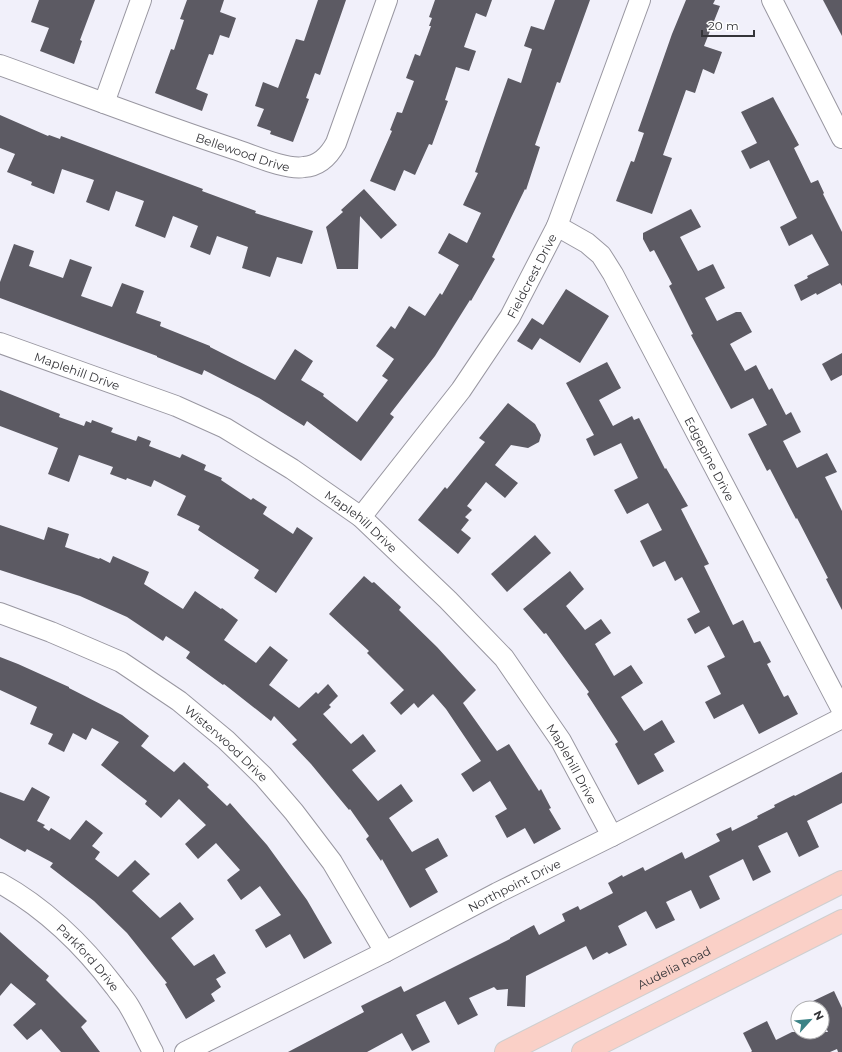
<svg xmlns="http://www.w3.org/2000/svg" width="842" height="1052" viewBox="0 0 842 1052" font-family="Montserrat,sans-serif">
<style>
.building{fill:#5c5a63}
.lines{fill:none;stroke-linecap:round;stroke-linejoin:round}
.minor-casing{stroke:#9997a1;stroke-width:22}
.major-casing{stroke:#cfcfcf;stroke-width:24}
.minor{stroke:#fff;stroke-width:20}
.major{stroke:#fad0c7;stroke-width:22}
.labels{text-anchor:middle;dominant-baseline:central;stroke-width:4;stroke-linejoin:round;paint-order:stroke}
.street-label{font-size:12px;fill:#353539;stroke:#fff}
</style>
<rect width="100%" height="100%" fill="#f1f0fa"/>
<g class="building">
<polygon points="39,0 95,0 80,40 82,41 74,64 40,51 49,28 31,22"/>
<polygon points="187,0 224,0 220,12 236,18 229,38 220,35 213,55 209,54 196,89 208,94 202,111 155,93 171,49 174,50 184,20 180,19"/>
<polygon points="318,0 346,0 320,75 315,73 306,98 309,99 293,142 270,134 271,131 257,126 264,109 255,106 263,82 278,88 296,39 304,41"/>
<polygon points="435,0 492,0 486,17 476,13 464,47 476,51 469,71 456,67 445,100 448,101 432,145 429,144 415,175 404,170 395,191 370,181 392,131 390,130 397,112 402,113 414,81 406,78 415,54 420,56 431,26 429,26 432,18 429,17"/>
<polygon points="555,0 590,0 560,83 557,82 535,145 540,147 526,190 525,189 492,257 495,259 471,301 470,300 435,356 390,414 394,417 361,461 307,421 304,426 259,398 204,370 202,375 157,357 157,356 0,298 0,282 14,244 34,251 29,266 63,278 70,259 92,267 81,296 112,307 122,283 144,291 136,313 161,322 160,326 210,346 210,347 275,380 295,349 313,361 301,380 324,394 323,396 357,422 388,380 382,376 394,359 376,346 391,326 395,329 409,306 425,316 440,293 442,295 459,265 438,253 449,233 467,243 481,213 463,205 478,173 475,172 508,78 521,83 532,49 524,46 531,26 544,30"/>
<polygon points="686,0 715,0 713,4 720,6 704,46 722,52 714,74 703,69 695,93 686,90 663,155 672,158 652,214 616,201 631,161 634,162 644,133 638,131 672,34"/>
<polygon points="823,0 842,0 842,36"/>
<polygon points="773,97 799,145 794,148 811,183 818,180 824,193 823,194 842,232 842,286 840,283 817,295 816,293 801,301 794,285 808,278 807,276 829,265 812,234 789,246 780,227 797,218 769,160 750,169 741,151 757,143 741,112"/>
<polygon points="0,115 48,136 49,135 60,139 61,136 203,189 202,191 256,211 255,213 313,231 302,264 277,257 270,277 242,268 248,247 217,236 210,255 190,247 198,226 173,216 165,238 135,226 144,201 116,191 109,211 86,202 94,180 62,169 54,194 31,185 32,182 7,172 15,154 0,148"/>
<polygon points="364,189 397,225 381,239 360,216 358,269 337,269 326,227 343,212 341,210"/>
<polygon points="691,209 701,227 680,237 698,271 713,264 725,288 705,298 717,321 736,312 741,312 752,332 730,344 745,371 756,365 769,390 772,388 786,415 791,412 801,432 783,441 797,468 827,453 837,472 825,477 842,511 842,610 826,579 828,578 797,518 796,519 770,469 767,471 748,434 767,425 753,398 731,409 691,335 693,334 669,286 672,284 654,250 650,252 643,239 643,233"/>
<polygon points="566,289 609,316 580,363 540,338 532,350 517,341 532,318 543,325"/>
<polygon points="842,353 842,375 831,381 822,364"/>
<polygon points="607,362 621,388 599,400 613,426 632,416 634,420 639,418 665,469 666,468 688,506 681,509 709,564 704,566 733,625 743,620 754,643 760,641 771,662 767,664 784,697 788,695 798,714 759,734 743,704 714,719 705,702 721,694 707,666 725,657 709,626 695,634 687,619 700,612 682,577 675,581 665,561 653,567 640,541 662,530 648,503 627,514 614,490 638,478 621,443 594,456 586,439 594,435 566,383"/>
<polygon points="0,390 60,414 59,417 84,426 86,421 91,423 92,420 113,428 111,432 136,441 138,436 151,441 149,446 180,458 182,454 206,465 204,470 222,478 221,480 251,500 253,498 267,507 263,514 293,534 297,527 313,538 276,593 254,578 259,570 198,530 200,526 177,515 186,496 154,480 151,487 127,478 126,480 110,474 113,467 79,455 69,482 48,474 58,448 0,426"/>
<polygon points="508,403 535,424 541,435 539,442 528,448 511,445 495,465 518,483 505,498 486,482 467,506 472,510 465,517 469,520 461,530 471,538 458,554 418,520 445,487 447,489 485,442 479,438"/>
<polygon points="0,525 44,540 48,527 69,534 65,547 99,559 100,558 110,563 113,556 149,572 144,584 183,609 195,591 221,609 222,608 238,620 224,640 256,663 270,646 288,660 269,685 299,708 316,692 318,694 328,684 338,696 329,705 331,707 323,714 351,744 363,734 376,751 352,770 378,801 401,784 413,801 389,818 412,852 438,838 448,856 425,869 438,892 410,908 382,859 381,861 366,839 369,836 350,809 349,810 311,764 292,744 297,740 274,716 271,721 224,684 223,685 186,658 190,652 166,636 163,641 127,617 80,596 0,570"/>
<polygon points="535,535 551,553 507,592 491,574"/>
<polygon points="570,571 584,589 566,606 585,630 601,619 611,633 595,644 614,676 631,665 643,683 621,697 644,731 662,720 675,742 654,754 664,771 638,785 615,744 618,742 587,694 589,692 546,633 544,634 523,609"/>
<polygon points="364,576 372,583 374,582 401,607 399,610 437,647 476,690 463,703 497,751 509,744 539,791 541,789 551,808 549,809 561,829 534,844 525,828 507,838 495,816 507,809 490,781 473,792 461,774 481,761 446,709 433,694 418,708 414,703 401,715 390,703 404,690 367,653 369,651 329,614"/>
<polygon points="0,657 18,664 69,687 69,688 122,715 149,736 141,746 174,772 184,762 209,785 207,787 227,806 230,803 267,845 307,900 332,943 304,959 290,934 266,948 255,930 281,915 260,886 241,900 227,880 240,870 216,843 198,859 185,844 206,825 179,799 161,818 145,804 147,801 101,765 119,742 92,728 86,740 73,733 64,752 48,744 53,734 30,724 37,707 0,690"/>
<polygon points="842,772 842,803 807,821 819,847 799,857 787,832 758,846 771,872 753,881 743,859 709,876 720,899 700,909 691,890 666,902 675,920 656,929 646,911 618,926 627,945 609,954 607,952 593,960 586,946 526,976 525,1007 507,1006 508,989 497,990 494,987 469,998 478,1015 458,1025 445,1001 416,1015 430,1042 412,1051 402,1033 367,1052 288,1052 364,1012 361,1006 401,986 404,992 510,939 510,938 534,925 539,935 565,921 562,914 578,906 580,910 613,893 608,883 622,875 623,877 643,867 645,871 682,852 685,859 720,841 716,834 731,827 732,831 758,818 757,816 775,807 774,805 794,795 795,796"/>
<polygon points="32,787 50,797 37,821 45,825 43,827 49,831 51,828 70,840 86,820 103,833 92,846 100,852 95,859 118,877 135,860 150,874 132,891 160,918 180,902 194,919 171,938 194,966 214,954 226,973 216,979 221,987 211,994 215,1001 186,1019 165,984 167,983 127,933 94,901 50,867 53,863 27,849 25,852 0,838 0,792 24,801"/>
<polygon points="0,932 49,976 46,980 87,1021 81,1027 100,1052 61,1052 41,1029 27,1040 13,1025 36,1004 11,983 0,996"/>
<polygon points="834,991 842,1008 842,1052 838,1052 837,1049 830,1052 751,1052 752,1051 743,1033 767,1021 776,1040 792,1032 828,1032 822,1019 822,1008 817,1008 813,1001"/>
</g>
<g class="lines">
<g class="minor-casing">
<g id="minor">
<polyline points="772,0 842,138"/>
<path id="s1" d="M0 65C78 93 155 123 234 149 253 155 285 170 304 167 319 166 329 156 336 143L387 0"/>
<polyline points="104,103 141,0"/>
<path id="s2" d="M557 226 587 243 601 255 613 274 842 710"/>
<path id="s3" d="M0 343 176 406 225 428 292 469 361 517 448 600 504 658 561 741 612 836"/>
<path id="s4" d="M361 517 461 390 510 317 557 226 640 0"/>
<path id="s5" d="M0 613 51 632 121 662 179 701 226 740 263 776 294 812 332 862 385 952"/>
<path id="s6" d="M0 883C45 908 84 946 115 987 119 993 125 999 129 1006 138 1021 145 1037 153 1052"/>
<path id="s7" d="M185 1052 385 952 497 893 612 836 842 718"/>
</g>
</g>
<g class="major-casing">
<g id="major">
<path id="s8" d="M506 1052 842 882"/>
<polyline points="583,1052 842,921"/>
</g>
</g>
<use href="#minor" class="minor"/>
<use href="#major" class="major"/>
</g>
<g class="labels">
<g class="street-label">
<text stroke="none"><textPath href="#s1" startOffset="258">Bellewood Drive</textPath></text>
<text stroke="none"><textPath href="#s4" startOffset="296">Fieldcrest Drive</textPath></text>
<text stroke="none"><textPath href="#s3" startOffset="82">Maplehill Drive</textPath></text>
<text stroke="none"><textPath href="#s2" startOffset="284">Edgepine Drive</textPath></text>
<text stroke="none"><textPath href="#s3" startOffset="406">Maplehill Drive</textPath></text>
<text stroke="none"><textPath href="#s5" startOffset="264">Wisterwood Drive</textPath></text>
<text stroke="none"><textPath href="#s3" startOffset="730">Maplehill Drive</textPath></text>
<text stroke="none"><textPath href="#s7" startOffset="369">Northpoint Drive</textPath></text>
<text stroke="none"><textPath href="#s6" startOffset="116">Parkford Drive</textPath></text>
<text stroke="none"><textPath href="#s8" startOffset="188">Audelia Road</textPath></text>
</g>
</g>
<g transform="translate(810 1020) rotate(63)"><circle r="19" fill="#ffffff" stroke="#aeaeb0"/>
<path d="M0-3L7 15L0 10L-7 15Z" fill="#3a8285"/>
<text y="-6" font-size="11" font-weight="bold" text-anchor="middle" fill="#353539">N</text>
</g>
<path d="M702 30v6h52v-6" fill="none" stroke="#353539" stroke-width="2"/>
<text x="708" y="30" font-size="12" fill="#353539" stroke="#ffffff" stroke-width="3" paint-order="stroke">20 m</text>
</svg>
